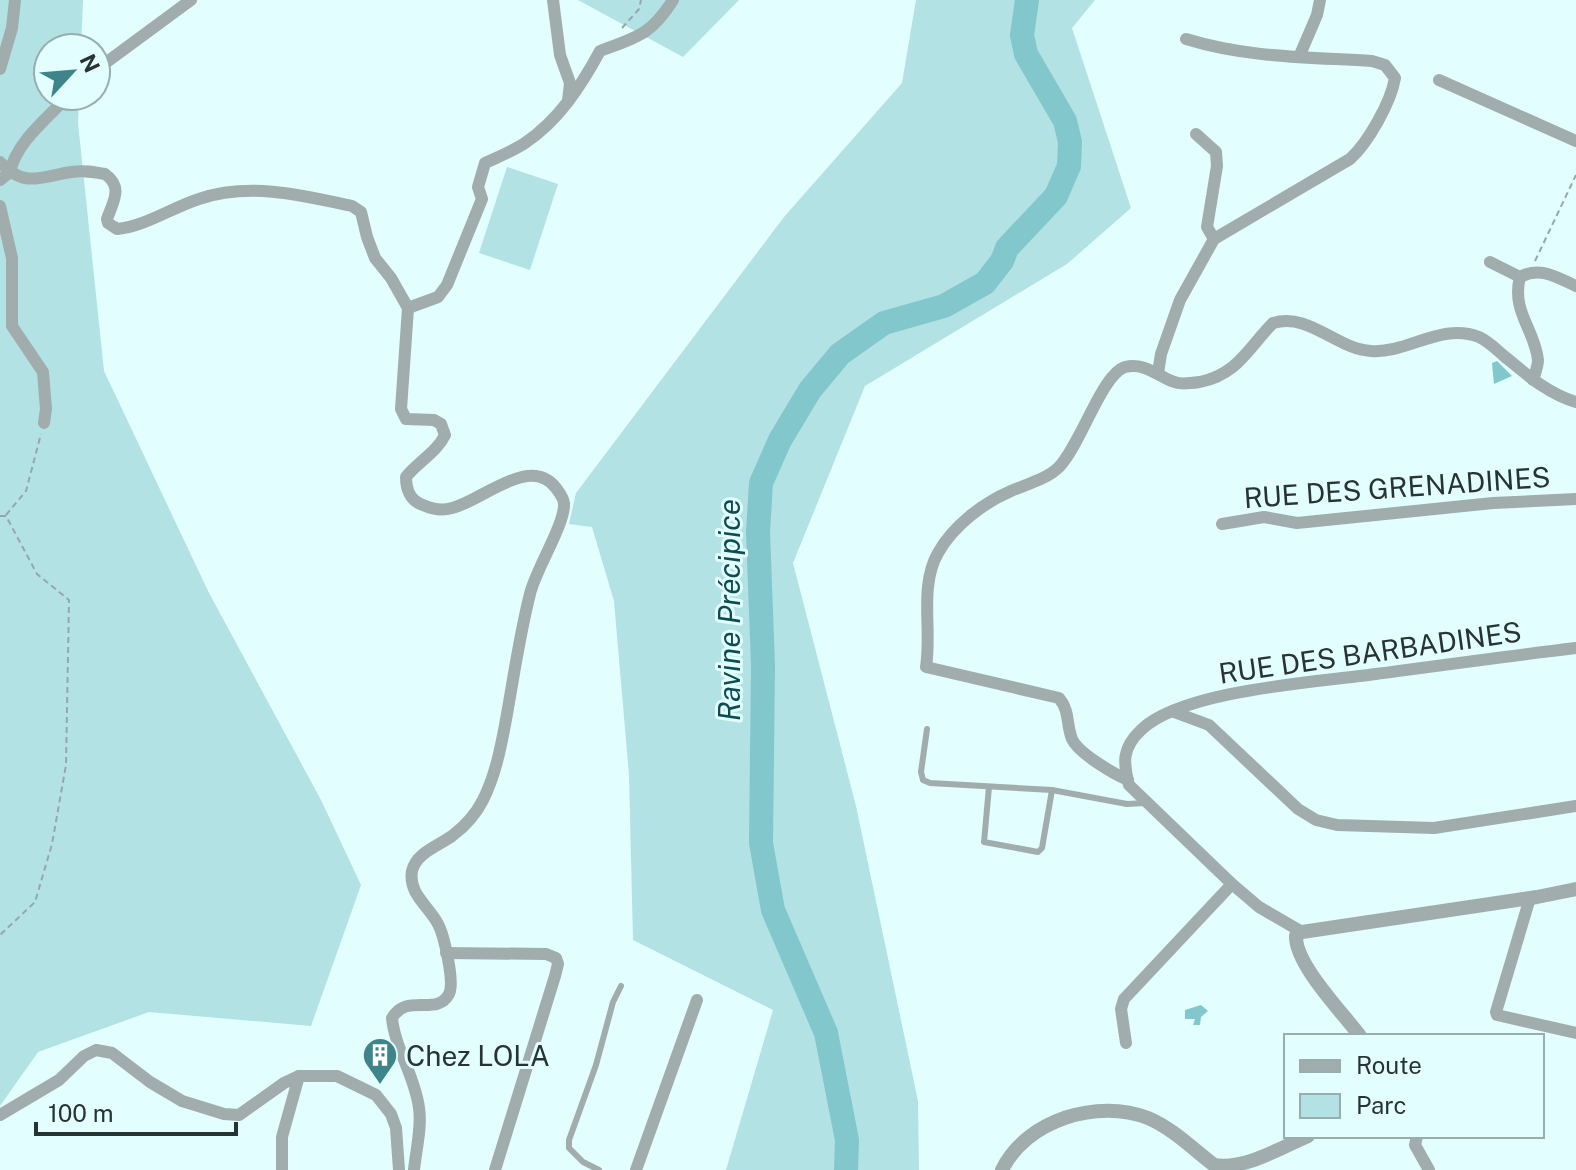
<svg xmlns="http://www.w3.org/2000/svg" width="1576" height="1170" viewBox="0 0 1576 1170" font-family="'Public Sans',sans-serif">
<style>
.green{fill:#b2e2e4}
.water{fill:#82c7cb}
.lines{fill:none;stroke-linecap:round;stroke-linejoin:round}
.river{stroke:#82c7cb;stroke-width:24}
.path{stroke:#94a8a9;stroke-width:2;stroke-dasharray:6 4;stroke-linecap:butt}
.service{stroke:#a1acad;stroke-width:6}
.minor{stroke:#a1acad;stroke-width:12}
.tertiary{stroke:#a1acad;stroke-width:14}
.labels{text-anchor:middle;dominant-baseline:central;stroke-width:6;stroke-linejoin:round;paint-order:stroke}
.street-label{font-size:28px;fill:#283333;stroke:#e2feff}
.poi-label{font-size:28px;fill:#283333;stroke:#e2feff;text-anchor:start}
.water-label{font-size:30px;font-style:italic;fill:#0d4c50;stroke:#e2feff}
</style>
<rect width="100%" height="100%" fill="#e2feff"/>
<g class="green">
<polygon points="0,0 83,0 81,48 48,48 48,96 79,96 78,123 104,371 209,593 321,800 361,885 311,1026 149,1012 38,1052 0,1106"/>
<polygon points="578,0 739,0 683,57"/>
<polygon points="916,0 1095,0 1072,28 1131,208 1067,264 865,386 793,563 856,806 918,1101 919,1170 726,1170 773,1010 633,940 629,775 614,601 592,527 569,524 576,493 784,217 902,83"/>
<polygon points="507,167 558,184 530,270 479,253"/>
</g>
<g class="water">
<polygon points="1497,361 1512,376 1494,384 1492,363"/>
<polygon points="1201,1005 1208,1011 1201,1017 1200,1025 1193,1025 1195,1019 1185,1019 1185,1010"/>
</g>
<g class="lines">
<polyline class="river" points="846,1170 847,1140 826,1033 773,910 761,843 763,665 758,532 761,483 780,440 810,390 840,354 884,323 944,306 985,283 1002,261 1007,248 1056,196 1069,166 1070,142 1065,121 1026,54 1022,35 1027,0"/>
<g class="path">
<polyline points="622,28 639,9 641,0"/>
<polyline points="1535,261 1576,175"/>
<polyline points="6,515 26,491 41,434"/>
<polyline points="0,516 6,516 37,574 69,600 66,765 52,844 35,902 0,935"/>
</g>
<g class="service">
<polyline points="927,729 921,772 923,780 930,783 1052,790 1127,804 1146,803"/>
<polyline points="989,787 984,842 1038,852 1042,848 1052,790"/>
<polyline points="599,1170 583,1162 569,1148 569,1140 596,1065 613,1002 621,986"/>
</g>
<g class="minor">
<polyline points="553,0 560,55 570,83 568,101"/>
<polyline points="1299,57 1317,15 1320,0"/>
<polyline points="0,69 12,28 15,0"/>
<polyline points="96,70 191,0"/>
<polyline points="1439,80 1576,141"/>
<polyline points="1196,134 1216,152 1217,166 1207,227 1214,239"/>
<path d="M0 162C25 189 41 176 72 172 83 170 94 172 105 174 123 187 114 200 107 219L108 223 117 229C146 226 171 208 199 199 249 182 302 195 352 206L361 212 367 237 375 258 391 278 408 308 401 409 406 419 434 420 441 424 445 435C437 452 418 462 406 477 406 489 410 501 423 505 432 509 442 511 452 508 482 501 530 454 556 488 559 492 564 498 564 504 565 524 535 571 530 594 519 637 513 682 505 725 500 751 495 776 483 800 476 814 464 827 452 836 438 846 416 853 412 871 408 894 429 906 438 924 444 935 455 983 449 994 437 1017 407 992 392 1018 395 1049 415 1076 419 1108 422 1127 416 1150 414 1170"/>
<path d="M0 180 10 172C17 141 47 119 68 96"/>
<polyline points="0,206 12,258 12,326 43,372 46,409 44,423"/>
<polyline points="1490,262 1520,277"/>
<path d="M408 308 438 297 447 285 482 199 478 187 485 163C498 157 513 151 525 143 559 120 581 86 600 51 637 37 651 35 673 0"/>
<path d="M1158 373 1161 354 1180 300 1214 239 1350 159C1368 143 1391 102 1395 78L1385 65 1372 61C1307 57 1248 58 1186 39"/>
<path d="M1533 380C1535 374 1538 366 1538 360 1535 330 1511 311 1520 277 1540 266 1556 277 1576 286"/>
<polyline points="1222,524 1264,517 1297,523 1493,503 1576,499"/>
<polyline points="1174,712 1209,725 1298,809 1316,820 1337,825 1434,828 1576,806"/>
<path d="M1128 780C1114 774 1078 753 1072 739 1066 724 1070 711 1059 698L926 667C932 630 919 586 938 553 953 526 983 503 1011 491 1027 484 1047 479 1059 467 1081 444 1102 374 1125 367 1140 363 1152 371 1165 378 1178 385 1185 384 1200 382 1238 374 1248 348 1273 323 1309 312 1336 349 1371 351 1407 354 1441 322 1479 337 1488 341 1496 349 1504 356 1526 374 1548 394 1576 402"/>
<polyline points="1530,898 1496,1012 1497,1015 1576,1033"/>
<path d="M1302 932 1259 907 1232 884 1129 785C1123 762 1122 748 1141 730 1182 690 1318 682 1376 674 1443 665 1509 656 1576 648"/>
<polyline points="446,953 546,954 556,958 558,964 555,976 495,1170"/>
<polyline points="1126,1043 1121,1009 1124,999 1232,884"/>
<polyline points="0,1115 59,1080 84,1056 96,1050 112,1053 150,1082 182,1101 224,1114 239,1115 284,1083 299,1076 337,1076 376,1095 391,1114 396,1128 399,1170"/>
<polyline points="1417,1136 1415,1145 1429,1170"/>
<polyline points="282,1170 282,1137 299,1076"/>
<polyline points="636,1170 697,1000"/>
</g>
<g class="tertiary">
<path d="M1360 1036C1342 1012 1295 964 1296 936L1302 932 1537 897 1576 889"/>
<path d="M1002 1170C1026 1120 1098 1098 1148 1118 1172 1128 1193 1149 1214 1165 1245 1170 1280 1148 1308 1136"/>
</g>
</g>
<defs>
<g id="building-pin" transform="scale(1.8)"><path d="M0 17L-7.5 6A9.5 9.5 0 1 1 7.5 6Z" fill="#3d8589" stroke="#e2feff"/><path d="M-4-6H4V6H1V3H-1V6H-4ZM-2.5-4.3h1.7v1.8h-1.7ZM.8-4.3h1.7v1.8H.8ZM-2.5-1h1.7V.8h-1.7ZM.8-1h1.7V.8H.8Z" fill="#fff"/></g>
</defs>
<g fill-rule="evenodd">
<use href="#building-pin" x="380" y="1055"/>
</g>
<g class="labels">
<g class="street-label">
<text transform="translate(1397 487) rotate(-4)">RUE DES GRENADINES</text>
<text transform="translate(1370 652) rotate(-8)">RUE DES BARBADINES</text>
</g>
<g class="poi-label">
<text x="406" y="1055">Chez LOLA</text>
</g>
<g class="water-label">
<text transform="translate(729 610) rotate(-90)">Ravine Précipice</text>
</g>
</g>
<rect x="1284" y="1034" width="260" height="104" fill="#e2feff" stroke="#98adad" stroke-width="2"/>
<rect x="1300" y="1060" width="40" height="12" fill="#a1acad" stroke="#98adad" stroke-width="2"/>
<text x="1356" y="1074" font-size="24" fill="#283333">Route</text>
<rect x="1300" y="1094" width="40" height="24" fill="#b2e2e4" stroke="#98adad" stroke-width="2"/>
<text x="1356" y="1114" font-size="24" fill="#283333">Parc</text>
<g transform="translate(72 72) rotate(64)"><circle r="38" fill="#e2feff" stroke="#98adad" stroke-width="2"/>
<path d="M0-6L14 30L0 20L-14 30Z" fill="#3d8589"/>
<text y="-12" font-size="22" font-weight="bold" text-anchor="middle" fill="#283333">N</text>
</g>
<path d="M36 1122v12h200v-12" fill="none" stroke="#283333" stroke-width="4"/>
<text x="48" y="1122" font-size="24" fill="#283333" stroke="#e2feff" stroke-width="6" paint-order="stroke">100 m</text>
</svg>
